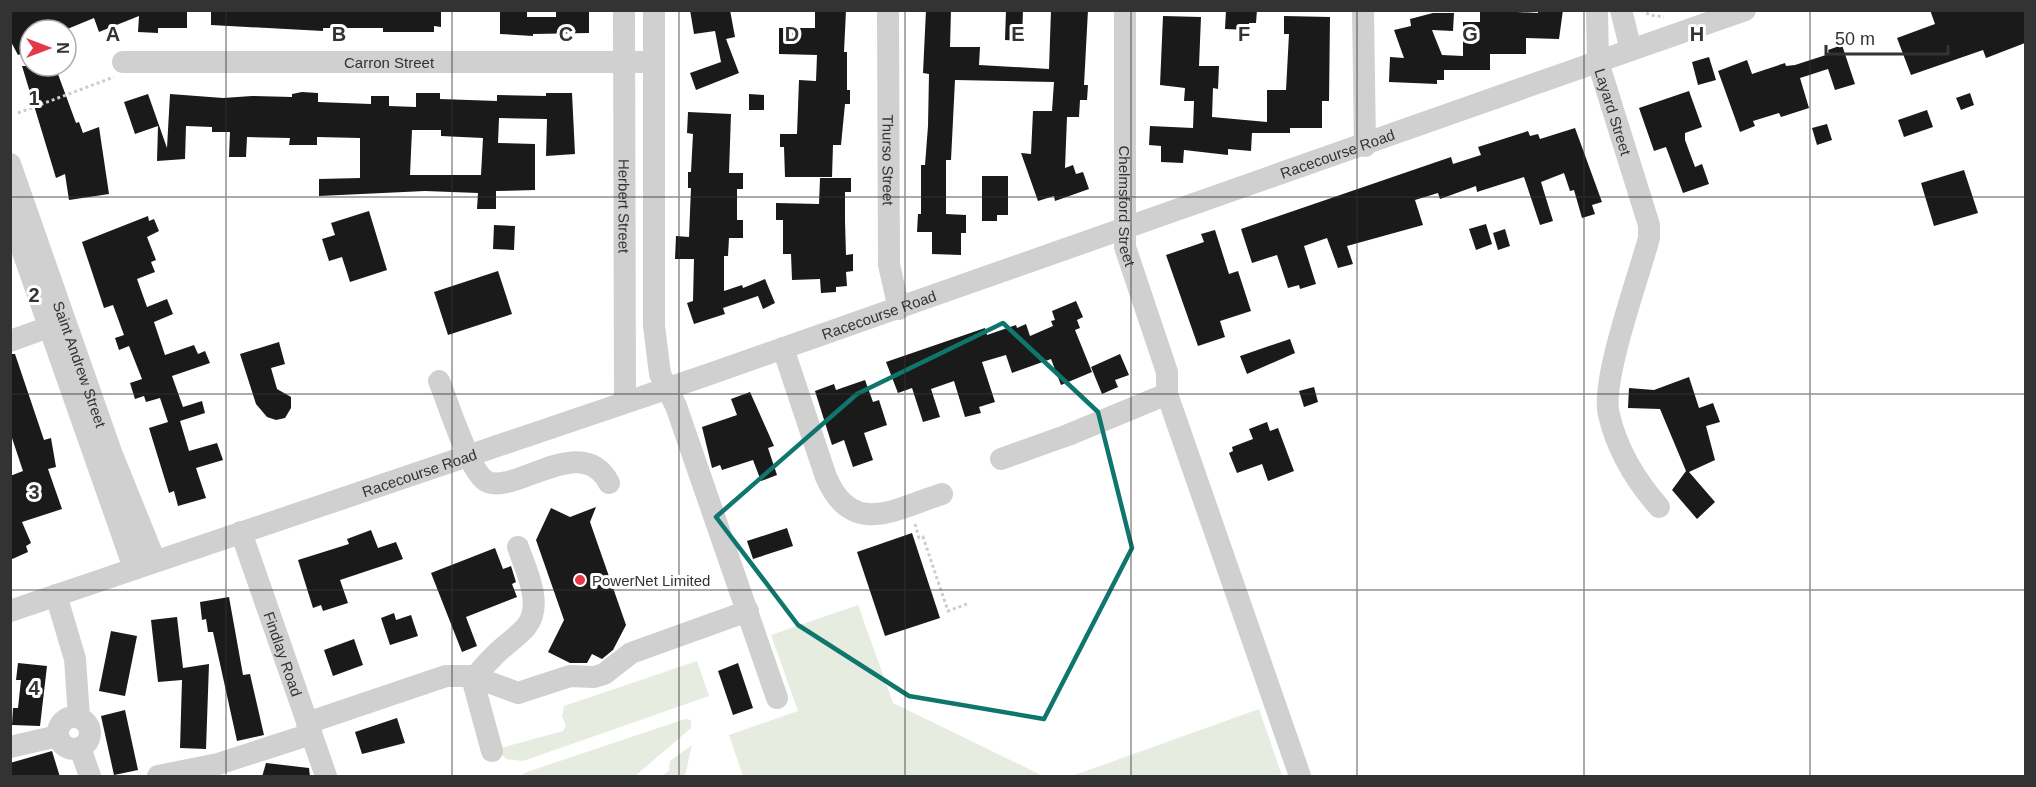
<svg xmlns="http://www.w3.org/2000/svg" width="2036" height="787" viewBox="0 0 2036 787" font-family="Helvetica,sans-serif">
<style>
.green{fill:#e6ecdf}
.building{fill:#1a1a1a;fill-rule:evenodd}
.lines{fill:none;stroke-linecap:round;stroke-linejoin:round}
.path{stroke:#cdcdcd;stroke-width:3;stroke-dasharray:3 3;stroke-linecap:butt}
.minor{stroke:#d0d0d0;stroke-width:22}
.marked{fill:none;stroke:#0f766e;stroke-width:4.5;stroke-linejoin:round}
.grid{fill:none;stroke:#333;stroke-width:1.5;stroke-opacity:0.55}
.poi-dot{fill:#e63946;stroke:#fff;stroke-width:2}
.labels{text-anchor:middle;dominant-baseline:central;stroke-width:6;stroke-linejoin:round;paint-order:stroke}
.street-label{font-size:15px;fill:#333;stroke:#fff}
.poi-label{font-size:15px;fill:#333;stroke:#fff;text-anchor:start}
.grid-label{font-size:20px;text-anchor:middle;font-weight:bold;fill:#333;stroke:#fff;stroke-width:6;stroke-linejoin:round;paint-order:stroke}
</style>
<rect width="100%" height="100%" fill="#fff"/>
<g class="green">
<polygon points="858,605 893,703 1043,776 743,776 729,735 798,711 771,635"/>
<polygon points="697,661 709,696 523,761 506,759 497,749 563,731 566,726 562,716 564,706"/>
<polygon points="1259,709 1282,776 1072,776"/>
<polygon points="685,719 691,720 691,728 635,776 522,776 524,773"/>
<polygon points="692,745 685,776 662,776 669,771 670,761"/>
</g>
<g class="building">
<polygon points="10,10 187,10 187,28 158,28 158,33 138,32 139,16 99,32 94,18 65,30 30,30 30,51 18,55 10,40"/>
<polygon points="211,10 441,10 441,27 434,26 434,32 383,32 383,28 323,28 323,31 211,25"/>
<polygon points="500,10 527,10 527,17 556,17 556,10 589,10 589,33 533,34 533,36 500,34"/>
<polygon points="690,10 730,10 735,37 726,39 739,73 696,90 690,73 721,62 715,31 694,34"/>
<polygon points="846,10 844,52 847,52 847,90 850,90 850,104 845,104 841,145 833,145 832,177 785,177 784,147 780,147 780,134 797,134 799,80 816,81 817,55 779,54 779,28 815,28 815,11"/>
<polygon points="926,10 951,10 950,47 980,47 979,65 1049,69 1051,10 1088,10 1084,85 1088,85 1087,100 1080,100 1079,117 1067,117 1065,168 1073,165 1076,174 1083,172 1089,189 1055,201 1054,196 1038,201 1021,153 1031,154 1033,111 1052,111 1054,82 955,80 951,160 946,160 946,214 966,215 966,233 961,233 961,255 932,254 932,232 917,232 918,214 921,214 921,165 925,165 928,126 929,74 923,73"/>
<polygon points="1006,10 1023,10 1022,41 1005,40"/>
<polygon points="1226,10 1257,10 1256,23 1249,23 1249,30 1225,29"/>
<polygon points="1480,10 1538,13 1538,10 1563,10 1559,39 1526,38 1526,54 1490,54 1490,70 1444,70 1444,80 1437,80 1437,84 1389,82 1390,57 1404,58 1394,30 1411,26 1410,19 1433,13 1454,13 1453,31 1432,30 1442,55 1463,56 1463,22 1480,22"/>
<polygon points="1930,10 2025,10 2025,43 1986,58 1983,50 1911,75 1897,38 1935,24"/>
<polygon points="1163,16 1201,17 1199,66 1219,66 1218,89 1213,88 1212,117 1267,122 1267,90 1286,90 1289,34 1284,34 1284,16 1330,17 1329,101 1322,101 1322,128 1290,128 1290,133 1252,133 1251,151 1228,149 1228,155 1184,150 1183,163 1161,162 1161,146 1149,145 1150,126 1193,128 1194,101 1184,101 1185,88 1160,85"/>
<polygon points="1842,45 1855,84 1835,90 1828,69 1800,78 1809,108 1781,117 1779,113 1753,121 1755,126 1740,132 1718,71 1747,60 1752,74 1785,63 1786,66 1795,65 1829,54 1828,50"/>
<polygon points="1709,57 1716,80 1698,85 1692,62"/>
<polygon points="22,66 55,66 76,123 79,122 83,133 99,127 109,194 69,200 65,174 56,178"/>
<polygon points="1689,91 1702,127 1685,133 1685,140 1695,167 1702,164 1709,184 1683,193 1666,147 1654,151 1639,108"/>
<path d="M302 92 318 93V102L371 104V96H389V106L416 107V93H440V99L497 101V95L546 96V93H572L575 154 546 156 547 119 499 118 498 143 535 144V190L496 191V209H477L478 193 425 191 319 196V179L360 178V138L317 137V145H289L290 138 247 137 246 157H229L230 132H212V127L186 126 185 159 157 161 158 126 135 134 124 102 148 94 167 148 170 94 223 98 252 96 292 97V94ZM412 130H441V136L483 138 481 175H410Z"/>
<polygon points="1970,93 1974,105 1961,110 1956,98"/>
<polygon points="749,94 764,95 764,110 749,110"/>
<polygon points="1927,110 1933,127 1904,137 1898,120"/>
<polygon points="688,112 731,114 729,173 743,173 743,189 737,189 737,220 743,220 743,238 729,238 728,256 724,256 724,291 742,285 743,288 765,279 775,303 763,309 758,296 723,308 725,314 694,324 687,303 693,301 694,259 675,259 676,236 689,237 691,188 688,188 688,172 691,172 693,134 687,133"/>
<polygon points="1827,124 1832,140 1817,145 1812,128"/>
<polygon points="1575,128 1602,202 1592,205 1595,214 1582,218 1574,190 1570,191 1564,173 1541,182 1553,221 1540,225 1524,177 1477,192 1476,186 1440,199 1438,193 1415,200 1423,225 1347,246 1353,264 1338,268 1327,238 1304,246 1316,284 1300,289 1299,285 1288,288 1277,255 1252,263 1241,229 1451,157 1453,164 1481,155 1478,147 1528,131 1530,136 1538,134 1540,139"/>
<polygon points="1964,170 1978,213 1934,226 1921,183"/>
<polygon points="982,176 1008,176 1008,215 997,215 997,221 982,221"/>
<polygon points="820,178 851,178 851,192 845,192 845,221 846,255 853,254 853,271 846,272 847,286 836,287 836,292 821,293 820,279 792,280 791,254 783,254 783,220 776,220 776,203 819,204"/>
<polygon points="369,211 387,270 350,282 342,257 329,261 322,239 335,235 331,223"/>
<polygon points="148,216 149,221 154,219 159,231 147,237 156,260 151,262 155,272 137,279 147,307 167,299 173,314 154,322 165,355 194,345 198,354 205,351 210,363 172,376 183,407 202,401 205,413 180,421 189,451 217,443 223,460 196,468 206,498 178,506 174,491 169,493 149,428 168,422 160,398 146,402 144,396 135,399 130,383 142,379 129,346 119,350 115,338 124,335 113,305 104,308 82,242"/>
<polygon points="1486,224 1492,244 1476,250 1469,229"/>
<polygon points="494,225 515,226 514,250 493,249"/>
<polygon points="1505,229 1510,246 1498,250 1493,233"/>
<polygon points="1215,230 1229,274 1238,271 1251,311 1220,321 1225,337 1198,346 1166,255 1204,242 1201,234"/>
<polygon points="498,271 512,314 448,335 434,292"/>
<polygon points="1076,301 1083,317 1077,320 1080,328 1075,330 1092,372 1061,385 1051,359 1012,373 1006,355 982,362 995,402 979,407 981,413 965,417 954,381 931,389 940,417 923,422 912,388 898,393 886,362 985,328 987,335 1016,325 1017,328 1026,324 1030,336 1053,326 1051,321 1055,320 1052,311"/>
<polygon points="1290,339 1295,353 1247,374 1240,356"/>
<polygon points="279,342 285,364 271,368 277,389 291,397 291,408 285,418 276,420 267,417 256,404 240,354"/>
<polygon points="10,354 15,354 44,440 51,438 56,467 48,469 62,509 22,522 31,543 26,546 28,552 10,560 10,476 23,471 10,432"/>
<polygon points="1120,354 1129,375 1115,380 1118,387 1102,394 1091,367"/>
<polygon points="1689,377 1699,408 1713,403 1720,422 1706,426 1715,460 1689,472 1715,502 1697,519 1672,490 1686,471 1660,409 1628,408 1629,388 1654,390"/>
<polygon points="865,380 873,402 879,400 887,425 864,433 873,460 853,467 844,440 832,445 815,391 834,384 836,390"/>
<polygon points="1314,387 1318,402 1304,407 1299,391"/>
<polygon points="750,392 774,446 768,448 777,475 761,481 753,460 722,470 720,465 712,468 702,427 737,415 731,399"/>
<polygon points="1267,422 1270,431 1278,428 1294,471 1268,481 1262,464 1237,473 1229,453 1233,451 1232,447 1253,439 1249,429"/>
<polygon points="596,507 590,522 626,625 613,650 602,659 592,654 587,663 570,663 548,652 564,620 536,540 551,508 570,517"/>
<polygon points="787,528 793,546 753,559 747,541"/>
<polygon points="371,530 378,548 396,542 403,559 340,580 348,603 323,611 321,605 313,608 298,560 349,544 347,539"/>
<polygon points="912,533 940,618 885,636 857,552"/>
<polygon points="495,548 503,569 511,566 516,582 512,584 517,597 466,617 477,646 462,652 431,573"/>
<polygon points="229,597 243,675 250,674 264,735 237,741 213,632 208,632 206,619 202,620 200,602"/>
<polygon points="394,613 396,620 411,615 418,636 390,645 381,618"/>
<polygon points="177,617 183,668 209,664 206,749 180,748 182,680 158,682 151,620"/>
<polygon points="111,631 137,636 125,696 99,691"/>
<polygon points="354,639 363,665 333,676 324,650"/>
<polygon points="18,663 47,666 40,726 12,725 13,708 18,708 21,680 16,680"/>
<polygon points="738,663 753,708 733,715 718,671"/>
<polygon points="125,710 138,770 114,775 101,716"/>
<polygon points="397,718 405,743 362,754 355,732"/>
<polygon points="52,751 60,777 10,777 10,763"/>
<polygon points="266,763 309,768 310,777 262,777"/>
</g>
<g class="lines">
<g class="path">
<polyline points="1641,10 1650,15 1664,17"/>
<polyline points="18,113 114,77"/>
<polyline points="915,524 919,538 923,537 948,611 967,604"/>
</g>
<g class="minor">
<path id="s1" d="M624 10 625 402"/>
<polyline points="654,10 654,326 660,374 676,406 777,698"/>
<path id="s2" d="M888 10 889 265 899 309"/>
<path id="s3" d="M1125 10V247L1167 372V394L1300 776"/>
<polyline points="1363,10 1365,146"/>
<path id="s4" d="M1597 10 1598 62 1649 225V238C1639 276 1600 382 1609 415 1617 449 1636 481 1659 507"/>
<polyline points="1621,10 1631,50"/>
<path id="s5" d="M123 62H654"/>
<path id="s6" d="M10 164 111 452 155 561"/>
<polyline points="10,215 134,568"/>
<polyline points="10,341 63,322"/>
<path d="M783 348 826 477C852 538 895 509 942 494"/>
<path d="M439 381C448 402 469 471 486 481 513 497 582 430 609 483"/>
<polyline points="1001,459 1068,435 1167,394"/>
<path id="s7" d="M241 532 326 776"/>
<polyline points="56,595 75,659 79,717"/>
<path id="s8" d="M10 611 704 376 1745 10"/>
<circle cx="74" cy="733" r="16"/>
<polyline points="307,723 446,676 472,676 518,693 570,676 594,677 604,674 631,653 748,611"/>
<polyline points="10,747 58,736"/>
<polyline points="80,748 90,776"/>
<path d="M492 751 474 685C476 674 484 666 492 658 502 647 516 638 526 627 544 605 526 570 518 547"/>
<polyline points="158,776 218,764 311,734"/>
</g>
</g>
<path class="marked" d="M1003 323 1098 412 1132 548 1044 719 909 696 798 625 716 517 857 394Z"/>
<path class="grid" d="M226 10V776M452 10V776M679 10V776M905 10V776M1131 10V776M1357 10V776M1584 10V776M1810 10V776M10 197H2026M10 394H2026M10 590H2026"/>
<circle class="poi-dot" cx="580" cy="580" r="6"/>
<g class="labels">
<g class="street-label">
<text stroke="none"><textPath href="#s5" startOffset="266">Carron Street</textPath></text>
<text stroke="none"><textPath href="#s4" startOffset="104">Layard Street</textPath></text>
<text stroke="none"><textPath href="#s8" startOffset="1404">Racecourse Road</textPath></text>
<text stroke="none"><textPath href="#s2" startOffset="150">Thurso Street</textPath></text>
<text stroke="none"><textPath href="#s3" startOffset="196">Chelmsford Street</textPath></text>
<text stroke="none"><textPath href="#s1" startOffset="196">Herbert Street</textPath></text>
<text stroke="none"><textPath href="#s8" startOffset="918">Racecourse Road</textPath></text>
<text stroke="none"><textPath href="#s6" startOffset="212">Saint Andrew Street</textPath></text>
<text stroke="none"><textPath href="#s8" startOffset="432">Racecourse Road</textPath></text>
<text stroke="none"><textPath href="#s7" startOffset="129">Findlay Road</textPath></text>
</g>
<g class="poi-label">
<text x="592" y="580">PowerNet Limited</text>
</g>
</g>
<g class="grid-label">
<text x="113" y="41">A</text>
<text x="339" y="41">B</text>
<text x="566" y="41">C</text>
<text x="792" y="41">D</text>
<text x="1018" y="41">E</text>
<text x="1244" y="41">F</text>
<text x="1470" y="41">G</text>
<text x="1697" y="41">H</text>
<text x="34" y="105">1</text>
<text x="34" y="302">2</text>
<text x="34" y="499">3</text>
<text x="34" y="695">4</text>
</g>
<rect width="2036" height="787" fill="none" stroke="#333333" stroke-width="24"/>
<g transform="translate(48 48) rotate(90)"><circle r="28" fill="#ffffff" stroke="#adadad" stroke-width="1.5"/>
<path d="M0-4.5L10 22L0 15L-10 22Z" fill="#e63946"/>
<text y="-9" font-size="16" font-weight="bold" text-anchor="middle" fill="#333333">N</text>
</g>
<path d="M1826 45v9h122v-9" fill="none" stroke="#333333" stroke-width="3"/>
<text x="1835" y="45" font-size="18" fill="#333333" stroke="#ffffff" stroke-width="4.5" paint-order="stroke">50 m</text>
</svg>
